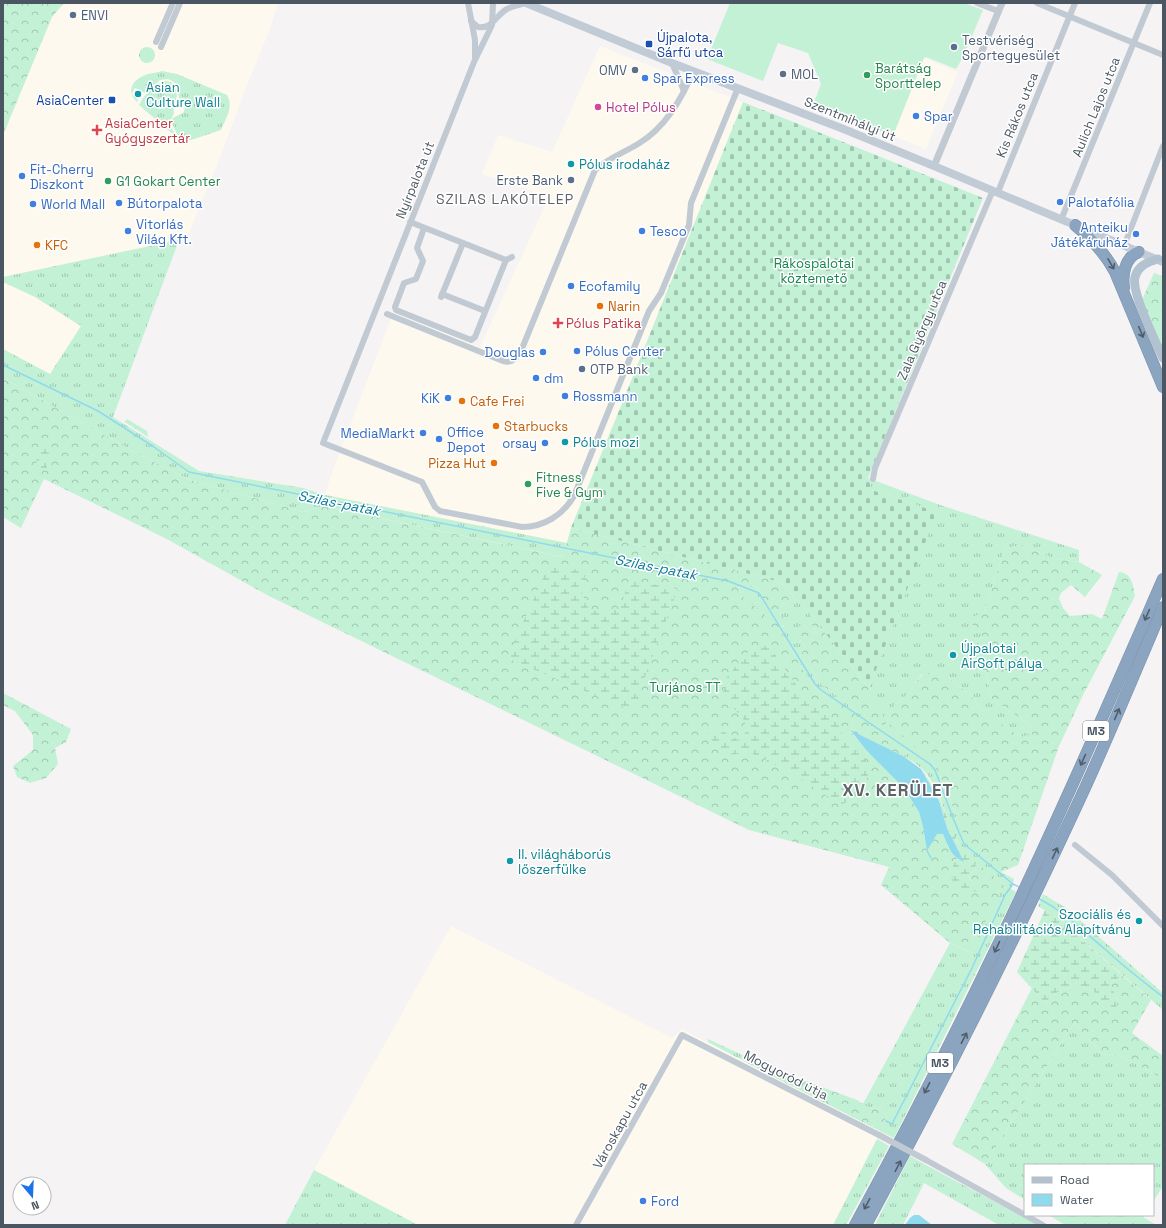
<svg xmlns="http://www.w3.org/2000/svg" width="1166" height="1228" viewBox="0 0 1166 1228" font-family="'Space Grotesk',sans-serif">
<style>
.commercial{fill:#fdf9ef}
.grass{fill:url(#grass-tufts)}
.forest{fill:url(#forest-crowns);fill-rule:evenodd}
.wetland{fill:url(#wetland-marsh)}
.cemetery{fill:url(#cemetery-stones)}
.pitch{fill:#c3f1d5}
.water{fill:#90daee}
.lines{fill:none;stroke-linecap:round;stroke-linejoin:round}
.stream{stroke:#90daee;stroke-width:1.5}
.motorway-casing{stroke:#7690ad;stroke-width:12}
.minor{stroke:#c1cad2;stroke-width:6}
.tertiary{stroke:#c1cad2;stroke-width:7}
.secondary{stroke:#c1cbd6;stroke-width:8}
.primary{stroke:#b3c2d1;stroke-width:9}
.motorway{stroke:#8ba5c1;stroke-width:11}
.minor-bridge{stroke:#c1cad2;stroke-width:6}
.oneway{stroke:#505e6b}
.service-dot{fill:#5c6f8a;stroke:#fff;stroke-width:1.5}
.transit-dot{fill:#1a4fb4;stroke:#fff;stroke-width:1.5}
.leisure-dot{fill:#2e9e5b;stroke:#fff;stroke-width:1.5}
.shop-dot{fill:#3f7fe0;stroke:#fff;stroke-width:1.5}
.culture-dot{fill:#0f9aa8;stroke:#fff;stroke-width:1.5}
.hotel-dot{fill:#d1479c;stroke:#fff;stroke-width:1.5}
.health-dot{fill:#e0444e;stroke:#fff;stroke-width:1.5}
.food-dot{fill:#e8710a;stroke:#fff;stroke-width:1.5}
.labels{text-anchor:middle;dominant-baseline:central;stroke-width:3;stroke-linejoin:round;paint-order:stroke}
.shield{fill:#fff;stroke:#808990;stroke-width:1}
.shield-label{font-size:12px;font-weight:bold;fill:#4a5661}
.service-label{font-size:13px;fill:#4e5e75;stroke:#fff;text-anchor:start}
.transit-label{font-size:13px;fill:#164399;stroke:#fff;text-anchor:start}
.leisure-label{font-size:13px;fill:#27864d;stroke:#fff;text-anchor:start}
.shop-label{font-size:13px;fill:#366cbe;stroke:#fff;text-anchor:start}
.culture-label{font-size:13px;fill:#0d838f;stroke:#fff;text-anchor:start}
.hotel-label{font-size:13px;fill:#b23c85;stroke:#fff;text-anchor:start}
.street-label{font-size:13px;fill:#4a5661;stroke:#fff}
.health-label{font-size:13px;fill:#be3a42;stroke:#fff;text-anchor:start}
.food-label{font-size:13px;fill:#c56008;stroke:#fff;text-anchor:start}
.park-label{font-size:13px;fill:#17864f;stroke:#fff}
.neighbourhood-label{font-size:14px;letter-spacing:1px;fill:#5f6368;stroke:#fff}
.water-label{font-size:14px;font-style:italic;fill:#0c7c9b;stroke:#fff}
.district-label{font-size:17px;font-weight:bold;letter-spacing:1px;fill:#5f6368;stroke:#fff}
</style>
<defs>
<pattern id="grass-tufts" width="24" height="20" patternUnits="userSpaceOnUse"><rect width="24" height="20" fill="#c3f1d5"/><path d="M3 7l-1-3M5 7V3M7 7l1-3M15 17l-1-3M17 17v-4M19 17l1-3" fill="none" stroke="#a0c6b0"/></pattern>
<pattern id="forest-crowns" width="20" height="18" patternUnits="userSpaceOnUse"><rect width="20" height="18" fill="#c3f1d5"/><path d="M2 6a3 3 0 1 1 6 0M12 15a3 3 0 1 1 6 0" fill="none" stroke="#a0c6b0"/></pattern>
<pattern id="wetland-marsh" width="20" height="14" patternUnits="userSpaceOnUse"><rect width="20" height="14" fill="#c3f1d5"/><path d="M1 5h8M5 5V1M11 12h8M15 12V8" fill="none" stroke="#a0c6b0"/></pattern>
<pattern id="cemetery-stones" width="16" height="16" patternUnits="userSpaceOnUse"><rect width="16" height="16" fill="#c3f1d5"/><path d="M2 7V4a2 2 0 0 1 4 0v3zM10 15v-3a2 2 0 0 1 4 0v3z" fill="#a0c6b0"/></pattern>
</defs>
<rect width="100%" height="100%" fill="#f5f3f3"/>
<g class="commercial">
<polygon points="64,3 278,3 270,29 247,85 216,168 189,233 168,235 168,242 3,277 3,135 52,17"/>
<polygon points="600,46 743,102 623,401 572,525 567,543 325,495 331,475 393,313 480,347 549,197 482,174 498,135 552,152"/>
<polygon points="924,58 958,72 926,149 893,136"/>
<polygon points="3,282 35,297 81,326 50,374 3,349"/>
<polygon points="451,926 672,1038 682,1029 882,1132 877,1139 833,1225 418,1225 314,1170"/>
</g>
<g class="grass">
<circle cx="147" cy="55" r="8"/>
<path d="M162 71 177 74 227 95C234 107 226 118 221 130L191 140 178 141 174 137 176 132C168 115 172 120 184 112L185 105 179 98 177 86 174 82 168 79 160 80 145 93 135 88 133 91 132 94 138 100 137 102C127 93 131 81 143 76 148 73 156 73 162 71Z"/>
<path d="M165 81 171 82 176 89 177 96 173 107 174 113 170 122 171 127 174 132V135L139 105C144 95 154 84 165 81Z"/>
<polygon points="179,240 113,417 199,471 303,488 325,495 567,543 564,557 323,506 304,512 190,480 136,453 3,378 3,349 50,374 81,326 35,297 3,282 3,277"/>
<path d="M868 478 940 505 1079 550V562L1054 559 1023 545 1005 548 984 613 982 636 970 653 986 673 992 699 1030 725 1032 734 1041 747 1020 737 999 723 983 711 971 696 944 674H922L914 684 910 692 894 706 897 730 932 761 943 781 960 826 1001 872 1014 879 1011 889 1016 892 894 1138 872 1127 875 1123 887 1117 880 1109 868 1107 863 1104 950 943 969 952 1004 885C989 873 966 858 957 841 945 818 942 790 923 770 918 764 909 760 903 756L909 753 904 749 898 748 820 692 812 685 778 628 784 626 785 618 780 615 781 608 783 603 792 607 796 599 811 615V623L817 634 812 633 804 625 800 640 805 647 800 657 816 675 822 685 857 711 863 704 859 700 872 689 869 688 936 512 872 490Z"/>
<polygon points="753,586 758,588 762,600 772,616 765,619 759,609 746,602 737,588"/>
<polygon points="1043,894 1066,908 1163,993 1163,1010 1057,918 1038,906"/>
<polygon points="1074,1023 1102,1054 1123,1057 1163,1079 1163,1186 1153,1202 1153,1165 1025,1165 1025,1200 1006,1188 985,1164"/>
<polygon points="708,1039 770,1068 770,1075 708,1042"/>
<polygon points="877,1139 889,1146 846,1225 833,1225"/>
<polygon points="910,1156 924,1164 1038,1225 999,1225 924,1183 903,1225 875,1225"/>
<polygon points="314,1170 418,1225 285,1225"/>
<polygon points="1049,1215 1144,1215 1143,1217 1156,1225 1065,1225"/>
</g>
<g class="forest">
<polygon points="3,3 64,3 52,17 3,135"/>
<polygon points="1154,273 1163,276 1163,351 1141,302"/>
<path d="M3 378 136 453 190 480 304 512 323 506 563 557 571 528 780 582 796 599 792 607 783 603 781 608 780 615 785 618 787 624 778 628 812 685 820 692 892 739 898 744V748L904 749 910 753 903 756 850 731 867 751 904 787 919 812 923 827 927 851 937 834H943L948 847 957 859 953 865 972 882 968 875 975 870 976 862 1004 885 970 952 950 943 881 885 889 867 749 830 269 596 165 538 44 479 21 528 3 517ZM753 586 758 588 762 600 771 616 765 619 759 609 746 601 737 588Z"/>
<path d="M1023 545 1054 559 1079 562 1102 575 1085 597 1071 585 1061 593 1059 598 1063 608 1070 616 1092 614 1102 619 1119 572C1132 573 1133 585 1135 596L1083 695 1059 746 1018 865 1001 872 967 844 943 781 932 761 887 722 884 725 873 723 822 685 816 675 800 657 805 647 800 640 797 626 804 625 812 633 817 634 811 623V615L869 688 873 689 860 700 863 704 875 701 886 721 894 706 910 692 914 684 923 674H944L971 696 983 711 1020 737 1028 735 1039 745 1032 734 1030 725 992 699 986 673 970 653 982 636 968 618 984 613 1005 548Z"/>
<polygon points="3,693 71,729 66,742 55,748 58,764 46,778 30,783 17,777 13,766 33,750 33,735 15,711 3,705"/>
<path d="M1123 976 1151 1000 1132 1033 1163 1056V1079L1123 1057 1102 1054 1074 1023 985 1164 952 1144 1032 988 1046 1004C1050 993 1067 987 1079 987 1084 987 1090 989 1094 991L1104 1008 1118 1001 1111 985V982L1117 980 1118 978Z"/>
<polygon points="770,1068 857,1100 868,1107 880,1109 887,1117 882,1122 875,1123 872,1127 770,1075"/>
</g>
<g class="wetland">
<polygon points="127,419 147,431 148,437 125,422"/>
<polygon points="41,441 48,445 49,456 46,471 36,465 37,456"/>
<polygon points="549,565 587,572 580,589 590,611 620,609 629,580 678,589 632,711 507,658"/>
<polygon points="758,646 769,646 804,696 839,723 842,734 869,764 868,776 854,799 840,805 796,775 751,753 726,755 715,745 708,733 717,728 738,740 747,731 744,720 722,694 727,677 747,653"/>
<polygon points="921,769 937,792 957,842 976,862 975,870 968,875 976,891 963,897 952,885 953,865 957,859 963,861 951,836 948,831 939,801"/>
<path d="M1045 910 1057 918 1123 976 1118 978 1117 980 1111 982V985L1118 1001 1115 1012C1104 1014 1099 999 1094 991 1090 989 1084 987 1079 987 1067 987 1050 993 1046 1004L1017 972Z"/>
</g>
<polygon class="cemetery" points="743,102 983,198 868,478 872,490 937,512 869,688 811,615 780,582 571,528 623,401"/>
<polygon class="pitch" points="730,3 964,3 983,10 963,57 956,69 926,57 924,58 893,136 813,105 821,84 808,53 778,43 763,81 707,59"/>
<g class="water">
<path d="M850 730 903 756 921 769 939 801 948 831 951 836 964 862C951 857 948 846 943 834H937L927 851 923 827 919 812 904 788 867 751Z"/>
<polygon points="914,1215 919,1215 932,1225 905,1225 910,1218"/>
</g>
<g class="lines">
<g class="stream">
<polyline points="3,365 98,411 154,447 189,472 728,581 759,593 815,684 821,690 930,764 935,770 953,818 964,844 1013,884 1021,888"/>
<polyline points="927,851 931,858"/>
<path d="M1038 898C1065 912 1083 931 1106 950 1124 967 1144 982 1163 997"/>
<polyline points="886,1121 892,1124 972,968 1005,895 1013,884"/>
</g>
<g class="motorway-casing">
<g id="motorway">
<path d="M1075 225C1092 239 1105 253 1115 272L1163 387"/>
<path d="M1124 288C1122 274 1125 257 1139 252"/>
<path d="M855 1225C903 1137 948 1049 991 959 1052 834 1107 707 1163 579"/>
<path d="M866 1225C941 1086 1012 946 1078 803 1108 739 1135 672 1163 607"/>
</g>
</g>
<g class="minor">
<polyline points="468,3 475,40 475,57"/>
<path d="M493 3 492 25 474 62 323 443 422 482 435 507 440 511 522 527C544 527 563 515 574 496L649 311 661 293 689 225 691 203 738 88"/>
<polyline points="977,3 998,11"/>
<polyline points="1037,3 1163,55"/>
<path d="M471 21 478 27C493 29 496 15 507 9 512 6 520 5 526 3"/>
<polyline points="156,42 173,3"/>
<polyline points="161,47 180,3"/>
<polyline points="672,63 684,91"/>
<polyline points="998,192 1075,3"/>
<polyline points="1061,220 1150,3"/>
<polyline points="410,222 506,260 512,257"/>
<polyline points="424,228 417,248 423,261 416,279 404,283 395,307 396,310 471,340 475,337 506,260"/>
<polyline points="1124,246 1163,146"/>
<polyline points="442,294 485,311"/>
<polyline points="441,297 463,243"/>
<path d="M387 314 503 361C512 364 517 358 521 351L595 170C608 158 623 153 638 144 665 128 681 100 693 72"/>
<polyline points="873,479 875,468 993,190"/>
<polyline points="1075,845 1112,875 1163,926"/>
<polyline points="926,1160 1043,1225"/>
<polyline points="576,1225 682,1035 879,1135"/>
</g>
<polyline class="tertiary" points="934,166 1002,3"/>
<polyline class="secondary" points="526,3 672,63 841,128 934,166 1163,262"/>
<path class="primary" d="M1158 259C1147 262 1138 266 1135 277 1131 292 1156 343 1163 358"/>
<use href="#motorway" class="motorway"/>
<polyline class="minor-bridge" points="879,1135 926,1160"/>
</g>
<defs><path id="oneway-shaft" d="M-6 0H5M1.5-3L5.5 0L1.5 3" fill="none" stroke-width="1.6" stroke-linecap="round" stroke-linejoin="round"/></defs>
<g class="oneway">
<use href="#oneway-shaft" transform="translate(1111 264) rotate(60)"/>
<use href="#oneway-shaft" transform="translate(1141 332) rotate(67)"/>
<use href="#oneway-shaft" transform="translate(1147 615) rotate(114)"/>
<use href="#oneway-shaft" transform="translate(1117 714) rotate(-67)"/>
<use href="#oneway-shaft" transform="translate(1083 760) rotate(114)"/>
<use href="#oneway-shaft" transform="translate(1055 853) rotate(-65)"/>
<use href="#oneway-shaft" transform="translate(997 947) rotate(115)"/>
<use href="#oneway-shaft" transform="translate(964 1038) rotate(-63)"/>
<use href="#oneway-shaft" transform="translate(927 1088) rotate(117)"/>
<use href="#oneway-shaft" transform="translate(898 1166) rotate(-62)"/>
<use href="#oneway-shaft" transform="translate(867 1204) rotate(118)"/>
</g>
<g class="service-dot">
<circle cx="73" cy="15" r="4"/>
<circle cx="954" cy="47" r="4"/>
<circle cx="635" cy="70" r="4"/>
<circle cx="783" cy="74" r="4"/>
<circle cx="571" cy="180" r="4"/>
<circle cx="582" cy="369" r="4"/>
</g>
<g class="transit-dot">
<rect x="645" y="40" width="8" height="8" rx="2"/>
<rect x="108" y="96" width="8" height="8" rx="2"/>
</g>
<g class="leisure-dot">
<circle cx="867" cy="75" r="4"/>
<circle cx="108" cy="181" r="4"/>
<circle cx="528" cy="484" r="4"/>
</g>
<g class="shop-dot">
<circle cx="645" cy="78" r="4"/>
<circle cx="916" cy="116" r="4"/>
<circle cx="22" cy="176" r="4"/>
<circle cx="1060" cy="202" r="4"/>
<circle cx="119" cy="203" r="4"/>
<circle cx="33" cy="204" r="4"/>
<circle cx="128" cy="231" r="4"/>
<circle cx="642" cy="231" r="4"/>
<circle cx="1136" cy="234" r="4"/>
<circle cx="571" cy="286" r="4"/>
<circle cx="577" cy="351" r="4"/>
<circle cx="543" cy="352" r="4"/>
<circle cx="536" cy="378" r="4"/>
<circle cx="565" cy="396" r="4"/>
<circle cx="448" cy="398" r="4"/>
<circle cx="423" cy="433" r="4"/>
<circle cx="439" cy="439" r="4"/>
<circle cx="545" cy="443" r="4"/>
<circle cx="643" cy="1201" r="4"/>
</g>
<g class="culture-dot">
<circle cx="138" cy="94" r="4"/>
<circle cx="571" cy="164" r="4"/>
<circle cx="565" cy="442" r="4"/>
<circle cx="953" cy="655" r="4"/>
<circle cx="510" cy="861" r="4"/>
<circle cx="1139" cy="921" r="4"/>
</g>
<circle class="hotel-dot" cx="598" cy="107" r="4"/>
<g class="health-dot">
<path d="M95 124h4v4h4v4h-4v4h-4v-4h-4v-4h4z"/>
<path d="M556 317h4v4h4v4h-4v4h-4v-4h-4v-4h4z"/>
</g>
<g class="food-dot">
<circle cx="37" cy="245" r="4"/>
<circle cx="600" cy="306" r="4"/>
<circle cx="462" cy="401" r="4"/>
<circle cx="496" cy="426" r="4"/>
<circle cx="494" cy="463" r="4"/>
</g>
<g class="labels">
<g class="shield">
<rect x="1083" y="721" width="26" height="20" rx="3"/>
<rect x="927" y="1053" width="26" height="20" rx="3"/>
</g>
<g class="shield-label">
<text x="1096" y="731">M3</text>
<text x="940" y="1063">M3</text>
</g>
<g class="service-label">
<text x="81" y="15">ENVI</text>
<text x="962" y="40">Testvériség<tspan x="962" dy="15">Sportegyesület</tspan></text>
<text x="627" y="70" text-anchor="end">OMV</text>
<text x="791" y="74">MOL</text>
<text x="563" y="180" text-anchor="end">Erste Bank</text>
<text x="590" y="369">OTP Bank</text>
</g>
<g class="transit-label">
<text x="657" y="37">Újpalota,<tspan x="657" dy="15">Sárfű utca</tspan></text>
<text x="104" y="100" text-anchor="end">AsiaCenter</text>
</g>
<g class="leisure-label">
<text x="875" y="68">Barátság<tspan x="875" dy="15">Sporttelep</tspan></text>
<text x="116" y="181">G1 Gokart Center</text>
<text x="536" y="477">Fitness<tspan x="536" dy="15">Five &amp; Gym</tspan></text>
</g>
<g class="shop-label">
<text x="653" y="78">Spar Express</text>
<text x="924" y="116">Spar</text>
<text x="30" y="169">Fit-Cherry<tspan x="30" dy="15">Diszkont</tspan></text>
<text x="1068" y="202">Palotafólia</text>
<text x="127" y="203">Bútorpalota</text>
<text x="41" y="204">World Mall</text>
<text x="136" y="224">Vitorlás<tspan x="136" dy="15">Világ Kft.</tspan></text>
<text x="1128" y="227" text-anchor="end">Anteiku<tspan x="1128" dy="15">Játékáruház</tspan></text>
<text x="650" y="231">Tesco</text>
<text x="579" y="286">Ecofamily</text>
<text x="585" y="351">Pólus Center</text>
<text x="535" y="352" text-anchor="end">Douglas</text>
<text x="544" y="378">dm</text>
<text x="573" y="396">Rossmann</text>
<text x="440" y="398" text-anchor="end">KiK</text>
<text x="447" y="432">Office<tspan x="447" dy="15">Depot</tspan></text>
<text x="415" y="433" text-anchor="end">MediaMarkt</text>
<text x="537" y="443" text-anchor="end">orsay</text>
<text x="651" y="1201">Ford</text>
</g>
<g class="culture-label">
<text x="146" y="87">Asian<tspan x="146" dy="15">Culture Wall</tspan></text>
<text x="579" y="164">Pólus irodaház</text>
<text x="573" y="442">Pólus mozi</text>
<text x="961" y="648">Újpalotai<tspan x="961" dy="15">AirSoft pálya</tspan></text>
<text x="518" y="854">II. világháborús<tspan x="518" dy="15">lőszerfülke</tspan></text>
<text x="1131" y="914" text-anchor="end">Szociális és<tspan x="1131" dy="15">Rehabilitációs Alapítvány</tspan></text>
</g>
<g class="hotel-label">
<text x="606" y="107">Hotel Pólus</text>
</g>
<g class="street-label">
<text transform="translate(1096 107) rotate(-68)">Aulich Lajos utca</text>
<text transform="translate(1017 115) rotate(-68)">Kis Rákos utca</text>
<text transform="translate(850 119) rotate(22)">Szentmihályi út</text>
<text transform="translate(415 180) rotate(-68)">Nyírpalota út</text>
<text transform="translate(922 330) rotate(-67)">Zala György utca</text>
<text transform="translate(786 1075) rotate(27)">Mogyoród útja</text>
<text transform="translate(620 1125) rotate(-61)">Városkapu utca</text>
</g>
<g class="health-label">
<text x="105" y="123">AsiaCenter<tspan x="105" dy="15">Gyógyszertár</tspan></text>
<text x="566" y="323">Pólus Patika</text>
</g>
<g class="food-label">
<text x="45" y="245">KFC</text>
<text x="608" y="306">Narin</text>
<text x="470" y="401">Cafe Frei</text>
<text x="504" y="426">Starbucks</text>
<text x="486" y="463" text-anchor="end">Pizza Hut</text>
</g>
<g class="park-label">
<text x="814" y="263">Rákospalotai<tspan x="814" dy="15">köztemető</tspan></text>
<text x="685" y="687">Turjános TT</text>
</g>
<g class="neighbourhood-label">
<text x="505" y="199">SZILAS LAKÓTELEP</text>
</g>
<g class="water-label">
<text transform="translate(339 503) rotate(11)">Szilas-patak</text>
<text transform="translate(656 567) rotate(11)">Szilas-patak</text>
</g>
<g class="district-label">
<text x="898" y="790">XV. KERÜLET</text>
</g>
</g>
<rect width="1166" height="1228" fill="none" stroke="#4a5661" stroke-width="8"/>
<rect x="1024" y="1164" width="130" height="52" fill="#ffffff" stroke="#b7bbc0"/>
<rect x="1032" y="1177" width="20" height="6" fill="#b3c2d1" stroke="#b7bbc0"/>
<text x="1060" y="1184" font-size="12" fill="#4a5661">Road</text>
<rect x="1032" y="1194" width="20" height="12" fill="#90daee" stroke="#b7bbc0"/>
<text x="1060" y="1204" font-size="12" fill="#4a5661">Water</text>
<g transform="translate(32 1196) rotate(161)"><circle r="19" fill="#ffffff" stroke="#b7bbc0"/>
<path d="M0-3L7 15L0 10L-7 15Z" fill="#1a73e8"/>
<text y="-6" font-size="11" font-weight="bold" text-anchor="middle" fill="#4a5661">N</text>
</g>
</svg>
